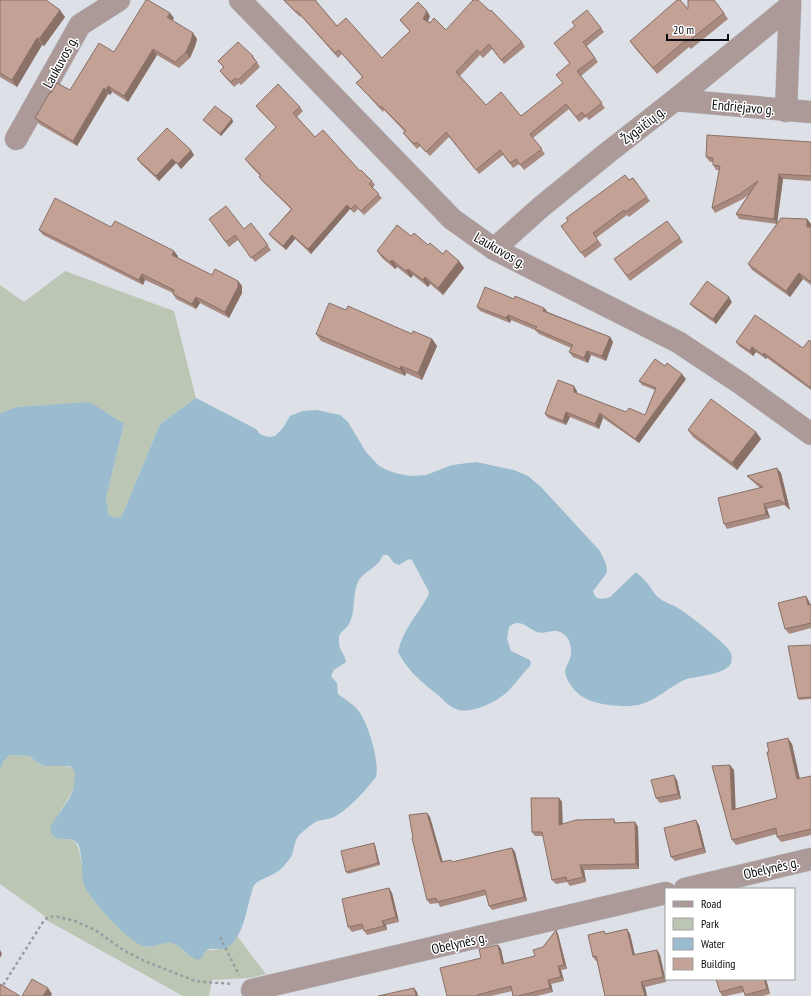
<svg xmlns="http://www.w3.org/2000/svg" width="811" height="996" viewBox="0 0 811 996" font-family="'PT Sans Narrow',sans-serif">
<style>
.green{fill:#bbc7b4}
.water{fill:#9abcce}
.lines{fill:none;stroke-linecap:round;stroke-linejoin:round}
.minor-casing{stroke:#bbbec4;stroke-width:23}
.path{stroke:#9a9ca2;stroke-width:2.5;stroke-dasharray:3 3;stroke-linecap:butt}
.minor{stroke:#ab9a98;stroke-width:22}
.wall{fill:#a98a80}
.shaded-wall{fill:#897168}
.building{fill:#c4a195;stroke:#897168}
.labels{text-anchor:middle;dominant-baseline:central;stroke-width:3;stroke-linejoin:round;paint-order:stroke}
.street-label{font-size:14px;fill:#0b0c0e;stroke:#fff}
</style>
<rect width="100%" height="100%" fill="#dde0e7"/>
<g class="green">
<polygon points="65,271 174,311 196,398 160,424 121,518 109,516 106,498 124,424 50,405 17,407 0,413 0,285 24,302"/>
<path d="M10 755 30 756C41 768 45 766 61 766 64 766 68 766 70 767 86 773 66 804 60 811L65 839C71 839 76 841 78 847 83 862 81 880 89 894 96 906 135 947 148 947 152 947 156 945 159 944 170 940 179 945 186 953L204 955 205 951 208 950C221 950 230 948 237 936L266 974 250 978 212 980 209 996H183L48 921 42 914 0 884V770L3 762Z"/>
</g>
<path class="water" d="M196 398 256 429 260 434 265 436 270 437 275 436 283 428 290 416 303 411 317 410 340 415 348 422 366 452 379 466 387 470 395 473 410 476 426 475 452 465 476 462 514 470 528 476 541 487 600 551 606 564 607 570 606 574 593 591 595 596C599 600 604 599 610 597L635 573H637C641 577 645 580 648 584 652 589 655 595 659 598 665 603 672 604 678 608 689 615 726 643 731 653 732 657 732 662 730 665 723 675 695 676 684 680 670 687 657 699 642 704 627 709 592 705 580 695 574 690 568 683 566 676 562 666 575 660 570 644 569 641 568 638 566 636 554 624 545 638 533 630 524 625 518 619 509 627L507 639 511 651 530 660 531 664 529 667C521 675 515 685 507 692 497 702 470 715 456 709 448 706 442 698 434 692 420 681 406 668 398 652 402 631 418 614 428 596L429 592 412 560 409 559 399 565 394 563 388 555H383C382 557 380 561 378 563 372 570 362 573 358 582 352 595 356 611 349 624 346 630 339 631 339 639 338 650 345 654 346 662L334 670 331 676 337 683 338 694C344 699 352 703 357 709 368 721 380 762 376 777 366 790 349 809 334 817 329 819 326 819 322 820 315 821 311 825 306 829 294 838 296 842 292 855 290 859 286 863 283 867 275 876 262 877 254 885 247 903 245 936 228 947 221 951 213 947 207 950 204 952 203 956 202 958L197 960C187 956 182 946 172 943 162 941 153 949 143 946 129 942 89 899 84 885 81 876 83 849 77 843 69 835 61 843 52 835L50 829 52 824 69 799 73 790 75 774 74 770 70 766H44L36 762 30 756 10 755 3 762 0 770V413L17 407 90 402 124 424 106 498 109 516 121 518 160 424Z"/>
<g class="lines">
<g class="minor-casing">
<g id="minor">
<polyline points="240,0 452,219 494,249 678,342 740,383 811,434"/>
<polyline points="675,100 811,112"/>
<polyline points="786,111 790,6"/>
<polyline points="16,139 80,25 119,0"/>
<polyline points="494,249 541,207 606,154 675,100 790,6 790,0"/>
<polyline points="685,889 811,859"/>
<polyline points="252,990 666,893"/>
</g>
</g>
<g class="path">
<polyline points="220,937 239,975"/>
<polyline points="0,990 43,922 47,918 54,916 75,921 95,930 123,950 147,962 195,981 232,984"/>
</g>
<use href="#minor" class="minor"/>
</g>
<g class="wall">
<polygon points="0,0 65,17 44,46 42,45 17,87 0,77"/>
<polygon points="283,0 317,0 316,1 337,26 382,58 410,31 403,24 400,20 430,16 428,21 446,30 522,42 525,47 504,64 492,49 483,58 480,55 460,76 486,105 521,116 563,83 556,75 570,64 557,47 601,28 604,32 587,46 598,62 581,76 605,108 589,120 586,117 579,122 569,109 533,138 545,154 524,170 519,164 513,168 503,155 479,174 449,137 430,156 420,146 417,149 407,138 403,133 405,132 384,110 383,112 360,87 356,83 362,77 342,54 338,58 301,16 300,17"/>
<polygon points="688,9 724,13 728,19 691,49 689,47 657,74 634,47 630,41"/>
<polygon points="174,18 172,21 193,33 197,39 195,46 190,58 179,68 157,55 128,102 112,92 110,95 108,94 77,146 39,124 35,118 51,93 70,90 114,52"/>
<polygon points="253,56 260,67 241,85 239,83 234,87 223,75 220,71 223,67 218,61"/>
<polygon points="256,106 300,107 303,111 297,117 315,137 360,171 372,181 375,185 372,188 382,198 364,215 358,209 354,213 350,209 311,254 295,239 286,250 272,238 269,234 291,209 262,181 259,177 260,176 248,163 245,159 276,127 259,110"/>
<polygon points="232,119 233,122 221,136 205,122 203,120"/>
<polygon points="811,142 811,181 783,179 777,223 807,219 811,224 811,285 803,279 790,297 752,270 748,264 777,224 739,219 736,214 748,195 743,199 715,213 712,208 719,170 716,170 713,165 713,162 710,162 706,157"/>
<polygon points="194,155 181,169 176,163 159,181 141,164 137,159"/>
<polygon points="633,178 650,201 629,217 627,215 596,238 602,245 585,258 561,226"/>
<polygon points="209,219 244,229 251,223 271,250 255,262 238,240 229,247"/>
<polygon points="667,221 683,242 630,281 614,259"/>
<polygon points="111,227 178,256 177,258 212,275 238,281 242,286 242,293 229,318 200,303 196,309 176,299 173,294 173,293 145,280 143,285 43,235 39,230"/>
<polygon points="411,236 428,245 443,254 459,261 464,268 443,295 430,284 428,287 413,275 411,278 397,267 395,269 382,258 377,251"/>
<polygon points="732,302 716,324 694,308 690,304"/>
<polygon points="477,307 548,312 610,337 613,342 606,361 591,355 588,363 573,357 569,352 571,348 539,334 535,330 511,320 510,323 480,311"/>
<polygon points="346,310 412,334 432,339 437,346 422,380 406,373 405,376 321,341 316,334"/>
<polygon points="736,342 803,348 811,342 811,390 767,358 766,359 756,352 753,356 739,346"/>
<polygon points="665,366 686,379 639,443 603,418 599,429 570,417 566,425 548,418 545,414 577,391 577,393 626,412 645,415 655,390 642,385 639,381"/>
<polygon points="688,430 756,432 761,439 737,470 693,437"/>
<polygon points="781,473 790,510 784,505 767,509 770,518 727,529 724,524 760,488 751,480 747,476"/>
<polygon points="809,601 810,604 811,604 811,628 789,634 785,629"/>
<polygon points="811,645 811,699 799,700 798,698"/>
<polygon points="792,744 800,779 811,776 811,835 781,842 777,837 777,834 736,845 732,840 734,770 735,809 777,798"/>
<polygon points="677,780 681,799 660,803 656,798"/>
<polygon points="559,798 562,802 562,824 614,819 616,823 635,822 638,827 639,869 584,870 586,882 570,886 567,882 556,884 552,880 543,836 535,836 532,832"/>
<polygon points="427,813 430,817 443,862 453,862 512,848 515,852 527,901 492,910 489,906 486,895 440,907 438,903 430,904 427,900 413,838"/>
<polygon points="699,825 706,853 675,861 671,857"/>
<polygon points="375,845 380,865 348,874 346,872"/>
<polygon points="389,888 392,893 399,922 386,925 387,930 367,935 363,929 352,932 348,927"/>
<polygon points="627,929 630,934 635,955 657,950 660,955 666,982 645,987 647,996 605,996 597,961 596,961 593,957 604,931 606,934"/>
<polygon points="556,930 558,934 567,969 561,970 564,981 551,984 553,992 537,996 513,996 512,991 491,996 447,996 481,958 498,945 501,949 504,964 535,956 543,947"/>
<polygon points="716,979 766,979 770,994 763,996 745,996 744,992 727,996 722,996 720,992"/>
</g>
<g class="shaded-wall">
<polygon points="60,10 65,17 44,46 39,39"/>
<polygon points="427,11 430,16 427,23 423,19"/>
<polygon points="170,13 174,18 171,23 167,17"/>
<polygon points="193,33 197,39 195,46 190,58 186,52"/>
<polygon points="37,38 42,45 17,87 12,80"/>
<polygon points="153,49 157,55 128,102 124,96"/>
<polygon points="108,86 112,92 110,95 106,90"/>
<polygon points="104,88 108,94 77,146 73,141"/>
<polygon points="232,119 233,122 221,136 220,134"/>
<polygon points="191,150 194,155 181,169 178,164"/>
<polygon points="172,159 176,163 159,181 156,176"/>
<polygon points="779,174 783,179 777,224 774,219"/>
<polygon points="347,205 350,209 311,254 308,249"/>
<polygon points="807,219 811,224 811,233 807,227"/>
<polygon points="292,235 295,239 286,250 283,246"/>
<polygon points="174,251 178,256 176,261 172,255"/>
<polygon points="392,260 397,267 395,269 390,262"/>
<polygon points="459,261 464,268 443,295 438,288"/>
<polygon points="408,269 413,275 411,278 406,271"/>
<polygon points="799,273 803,279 790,297 786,291"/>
<polygon points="142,274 145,280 143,285 139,280"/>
<polygon points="425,277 430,284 428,287 423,280"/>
<polygon points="238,281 242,286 242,293 229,318 225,312"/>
<polygon points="196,297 200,303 196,309 192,304"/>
<polygon points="729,297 732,302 716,324 713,319"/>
<polygon points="544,308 548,312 543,311"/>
<polygon points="508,315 511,320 510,323 506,318"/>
<polygon points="610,337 613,342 606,361 602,356"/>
<polygon points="432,339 437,346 422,380 418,373"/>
<polygon points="752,347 756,352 753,356 750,351"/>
<polygon points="587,351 591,355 588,363 584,358"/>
<polygon points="764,353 767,358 766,359 763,355"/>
<polygon points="401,366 406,373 405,376 400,369"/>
<polygon points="682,374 686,379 639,443 635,439"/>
<polygon points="574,386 577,391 577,397 574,392"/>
<polygon points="566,412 570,417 566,425 563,421"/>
<polygon points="600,413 603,418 599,429 595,424"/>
<polygon points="756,432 761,439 737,470 732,463"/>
<polygon points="777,468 781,473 790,510 786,505"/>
<polygon points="764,504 767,509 770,518 766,514"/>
<polygon points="806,596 809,601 811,608 808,605"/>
<polygon points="788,738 792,744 801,785 797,779"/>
<polygon points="730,765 734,770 736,815 732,810"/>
<polygon points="674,775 677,780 681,799 678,794"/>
<polygon points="559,798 562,802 563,829 559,825"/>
<polygon points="427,813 430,817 444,867 441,862"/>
<polygon points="696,820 699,825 706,853 703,848"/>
<polygon points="635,822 638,827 639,869 636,864"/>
<polygon points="374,843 375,845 380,865 378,863"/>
<polygon points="512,848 515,852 527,901 524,897"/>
<polygon points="580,865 584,870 586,882 583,877"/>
<polygon points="389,888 392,893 399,922 396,917"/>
<polygon points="382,921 386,925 387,930 384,926"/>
<polygon points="627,929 630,934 636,960 633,955"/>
<polygon points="556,930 558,934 567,969 564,965"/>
<polygon points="498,945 501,949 505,968 502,964"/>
<polygon points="0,950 2,954 0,958"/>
<polygon points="657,950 660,955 666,982 663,977"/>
<polygon points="558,966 561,970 564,981 561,977"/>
<polygon points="764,979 766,979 770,994 767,989"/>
<polygon points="548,980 551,984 553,992 550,988"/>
<polygon points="641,982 645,987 647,996 645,996"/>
<polygon points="48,988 52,994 51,996 43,996"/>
<polygon points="414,988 417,992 418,996 416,996"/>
</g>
<g class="building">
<polygon points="0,0 46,0 60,10 39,39 37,38 12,80 0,73"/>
<polygon points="146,0 148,0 170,13 167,17 193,33 191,41 186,52 175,62 153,49 124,96 108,86 106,90 104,88 73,141 35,118 50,92 51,93 57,83 70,90 99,43 114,52"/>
<polygon points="284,0 315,0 337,26 346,18 382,58 410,31 400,20 418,2 427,11 423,19 430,23 434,18 446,30 473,0 478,0 490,11 491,10 522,42 501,60 489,44 480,53 477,50 456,72 486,105 501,92 521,116 563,83 556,75 570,63 554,43 575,26 572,22 587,10 601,28 583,42 595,58 577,71 602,103 585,116 582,112 576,117 566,104 530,134 542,149 520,165 516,159 510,163 500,150 476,170 446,132 426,152 417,142 414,144 403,133 406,131 381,106 380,107 356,83 363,77 339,50 335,53 297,11 296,12"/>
<polygon points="677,0 680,0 688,9 688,0 714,0 724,13 686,43 687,39 653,68 630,41"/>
<polygon points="238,42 253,56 252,57 257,62 238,80 235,78 231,82 220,71 224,67 218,61"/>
<polygon points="278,84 300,107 293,113 315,137 323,130 360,171 361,170 372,181 369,184 379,194 361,211 355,205 351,209 347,205 308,249 292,235 283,246 269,234 292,209 259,177 261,175 245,159 276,127 256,106"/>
<polygon points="215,106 232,119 220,134 203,120"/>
<polygon points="167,128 191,150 178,164 172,159 156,176 137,159"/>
<polygon points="707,135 811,142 811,176 779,174 774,219 736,214 758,181 740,194 712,208 720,166 713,165 713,158 706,157"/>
<polygon points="625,175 629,180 633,178 647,197 625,212 624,210 593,233 598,241 581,253 561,226 568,221 566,218"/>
<polygon points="55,198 111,227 115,221 174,251 172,255 212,275 215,269 238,281 238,287 225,312 196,297 192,304 173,294 174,290 142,274 139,280 39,230"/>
<polygon points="226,206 244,229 251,223 268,245 251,258 235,235 226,242 209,219"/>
<polygon points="781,218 807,219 807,227 811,227 811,282 799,273 786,291 748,264"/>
<polygon points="667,221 680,238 627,276 614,259"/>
<polygon points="397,225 411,236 414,233 428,245 430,243 443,254 446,250 459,261 438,288 425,277 423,280 408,269 406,271 392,260 390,262 377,251"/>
<polygon points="707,281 729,297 713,319 690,304"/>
<polygon points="485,287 514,299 515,296 544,308 543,311 610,337 602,356 587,351 584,358 569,352 573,345 535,329 537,327 508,315 506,318 477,307"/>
<polygon points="329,303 346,310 348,306 412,334 413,331 432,339 418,373 401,366 400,369 316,334"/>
<polygon points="755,315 803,348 809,340 811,342 811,388 764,353 763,355 752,347 750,351 736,342"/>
<polygon points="655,359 665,366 667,363 682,374 635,439 600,413 595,424 566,412 563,421 545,414 558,380 574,386 574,392 626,412 629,408 645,415 656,388 639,381"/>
<polygon points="711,399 756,432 732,463 688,430"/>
<polygon points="777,468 786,505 780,500 764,504 766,514 724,524 718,498 763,487 747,476"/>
<polygon points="806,596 808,605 811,604 811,623 785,629 778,603"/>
<polygon points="811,645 811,697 798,698 788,646"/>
<polygon points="788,738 797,779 811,776 811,829 777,837 776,828 732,840 712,766 730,765 732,810 777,798 767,752 769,752 767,743"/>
<polygon points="674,775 678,794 656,798 651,780"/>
<polygon points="531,798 559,798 559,825 576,820 614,819 614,823 635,822 636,864 580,865 583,877 567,881 566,877 552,880 542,832 532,832"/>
<polygon points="427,813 441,862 451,860 452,862 512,848 524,897 489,906 485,890 437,902 436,898 427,900 412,838 413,838 409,815"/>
<polygon points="696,820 703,848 671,857 664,828"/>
<polygon points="374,843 378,863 346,872 341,851"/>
<polygon points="389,888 396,917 382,921 384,926 364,931 362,924 348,927 342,899"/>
<polygon points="627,929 633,955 657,950 663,977 641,982 645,996 605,996 596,956 593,957 588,935 604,931 605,934"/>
<polygon points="556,930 564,965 558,966 561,977 548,980 550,988 518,996 513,996 511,986 477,995 478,996 447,996 440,968 481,958 479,949 498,945 502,964 535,956 533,950 543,947"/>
<polygon points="32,979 48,988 43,996 22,996"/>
<polygon points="716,979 764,979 767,989 745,995 742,986 720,992"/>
<polygon points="0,984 20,996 0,996"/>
<polygon points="414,988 416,996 378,996"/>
</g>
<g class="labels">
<g class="street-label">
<text transform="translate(60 62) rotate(-61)">Laukuvos g.</text>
<text transform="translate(743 107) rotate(5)">Endriejavo g.</text>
<text transform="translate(643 125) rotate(-38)">Žygaičių g.</text>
<text transform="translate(500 250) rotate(30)">Laukuvos g.</text>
<text transform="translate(771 868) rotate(-13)">Obelynės g.</text>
<text transform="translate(459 943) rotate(-13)">Obelynės g.</text>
</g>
</g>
<rect x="665" y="888" width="130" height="92" fill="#ffffff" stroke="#9d9e9f"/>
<rect x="673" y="901" width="20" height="6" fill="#ab9a98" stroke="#9d9e9f"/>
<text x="701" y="908" font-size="12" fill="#0b0c0e">Road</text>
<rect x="673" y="918" width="20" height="12" fill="#bbc7b4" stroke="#9d9e9f"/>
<text x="701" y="928" font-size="12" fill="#0b0c0e">Park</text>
<rect x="673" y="938" width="20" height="12" fill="#9abcce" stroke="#9d9e9f"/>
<text x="701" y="948" font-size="12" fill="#0b0c0e">Water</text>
<rect x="673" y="958" width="20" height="12" fill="#c4a195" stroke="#9d9e9f"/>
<text x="701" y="968" font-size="12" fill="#0b0c0e">Building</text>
<path d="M667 34v6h61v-6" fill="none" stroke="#0b0c0e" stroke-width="2"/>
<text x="673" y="34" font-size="12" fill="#0b0c0e" stroke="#ffffff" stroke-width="3" paint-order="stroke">20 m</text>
</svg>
